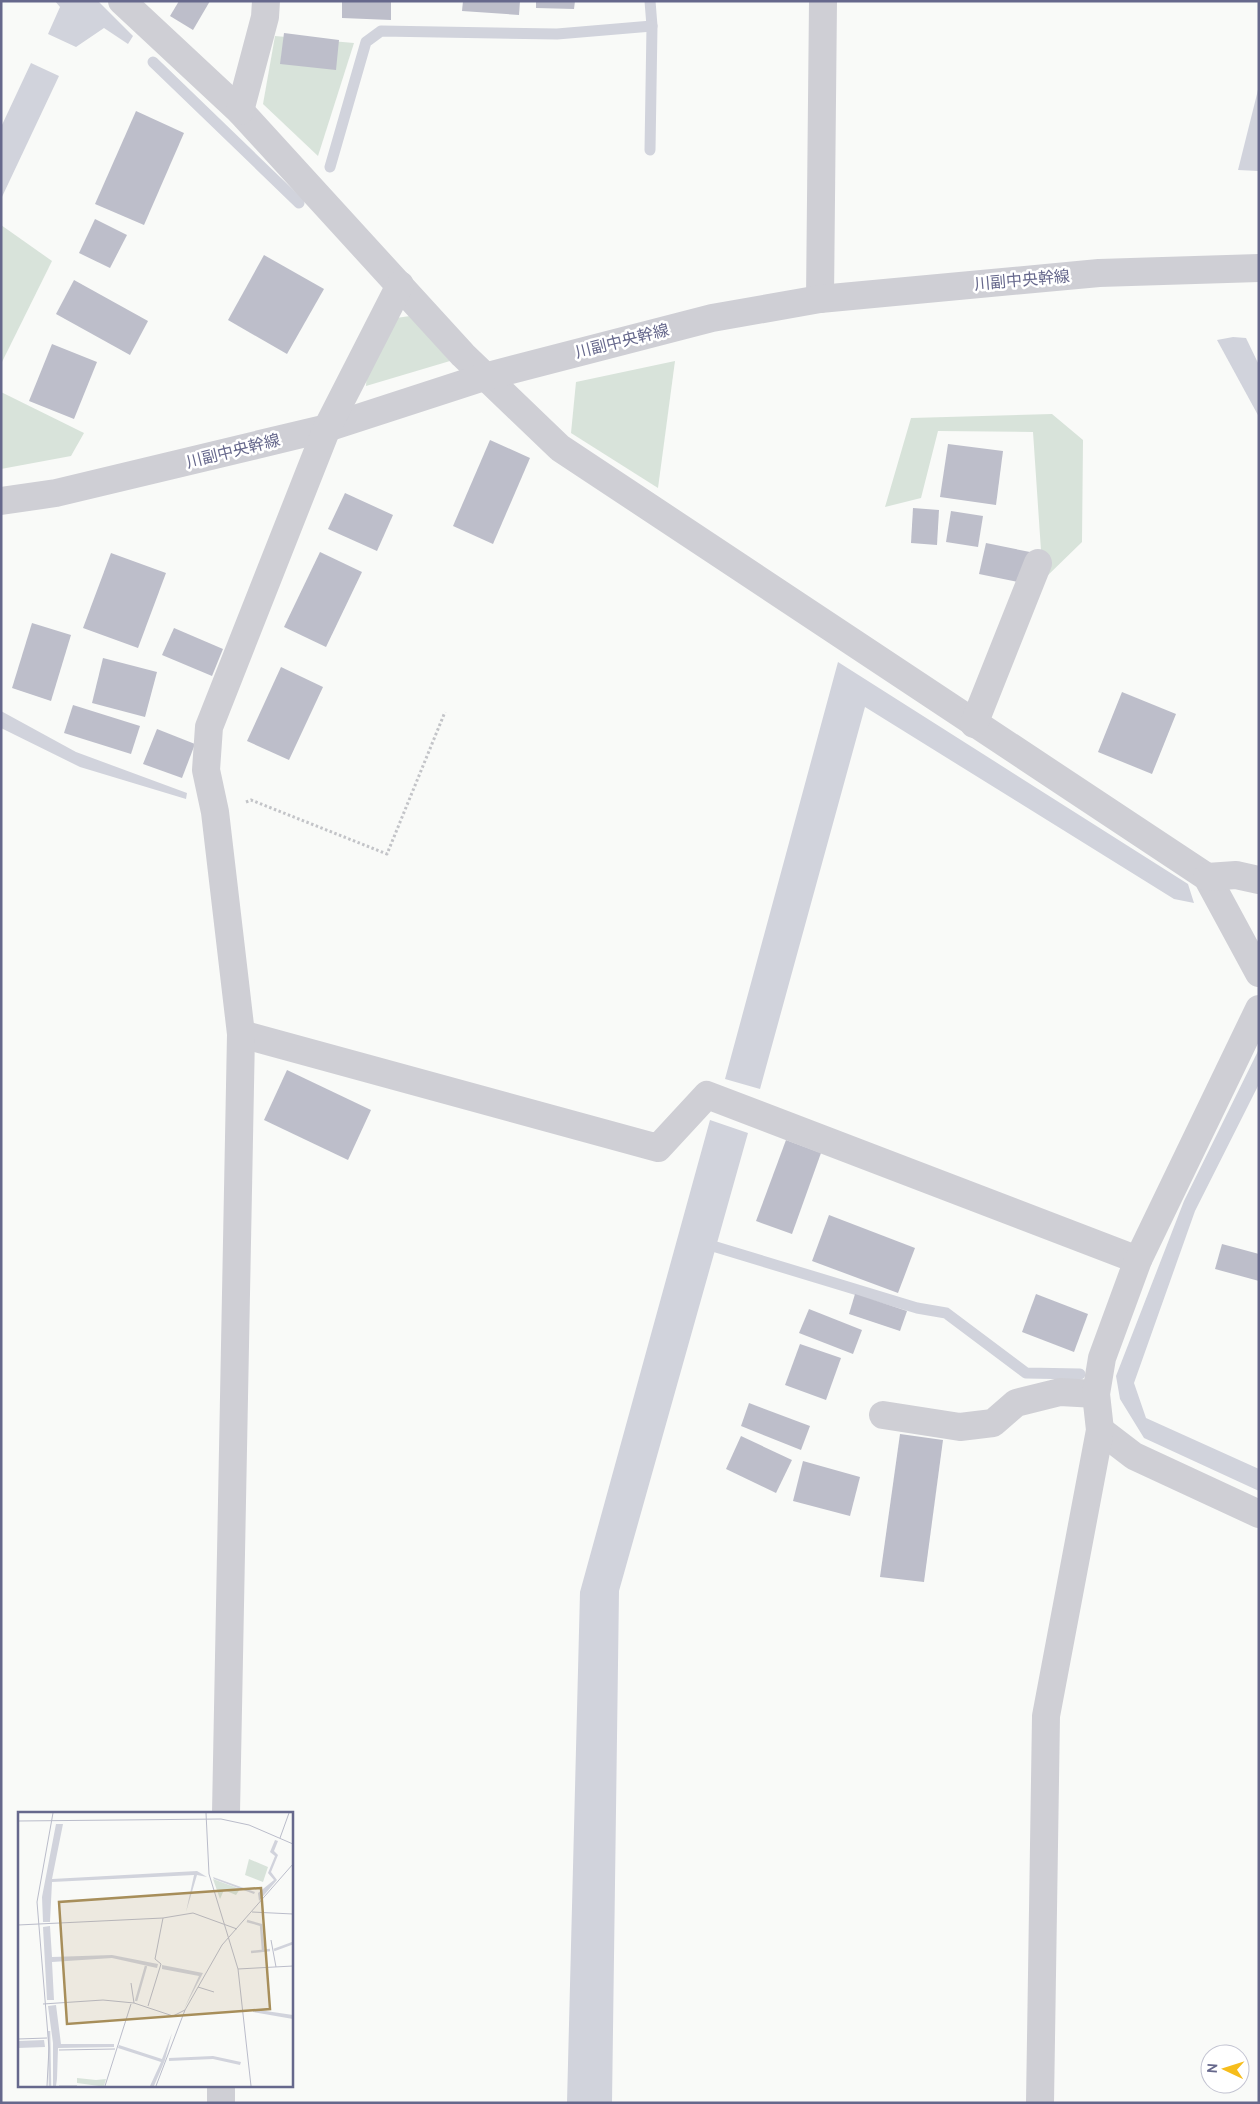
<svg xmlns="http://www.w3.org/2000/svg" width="1260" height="2104" viewBox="0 0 1260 2104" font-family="Cabin,'Noto Sans JP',sans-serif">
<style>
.green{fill:#d8e3da}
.water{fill:#d1d3dc}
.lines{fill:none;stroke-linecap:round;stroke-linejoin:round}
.stream{stroke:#d1d3dc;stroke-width:11}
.building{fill:#bdbeca}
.path{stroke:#c3c4c8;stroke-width:3;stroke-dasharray:2.5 2.5;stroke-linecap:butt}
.minor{stroke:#cfcfd5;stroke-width:28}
.labels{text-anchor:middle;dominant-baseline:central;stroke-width:5;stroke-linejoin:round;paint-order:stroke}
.street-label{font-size:16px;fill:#66688c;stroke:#fff}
.inset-river{fill:none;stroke:#d1d3dc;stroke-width:2.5}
.inset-road{fill:none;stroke:#babcca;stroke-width:1}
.view{fill:#a78e5a;fill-opacity:0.15;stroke:#a78e5a;stroke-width:2.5}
.inset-edge{fill:none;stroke:#66688c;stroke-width:2.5}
</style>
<rect width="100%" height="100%" fill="#f9faf8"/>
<g class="green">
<polygon points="275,36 354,43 318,156 263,104"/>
<polygon points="1,225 52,261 1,364"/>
<polygon points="410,316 450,361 366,386 367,371 396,318"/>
<polygon points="675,361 658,488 571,433 576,382"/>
<polygon points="1,392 84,433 71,456 1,469"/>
<polygon points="1052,414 1083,440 1082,542 1043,580 1033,432 938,431 921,498 885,507 911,418"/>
</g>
<g class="water">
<polygon points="55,1 98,1 133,36 128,44 104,28 76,47 48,34 60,7"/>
<polygon points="31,63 59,76 1,199 1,127"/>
<polygon points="1259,85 1259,171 1238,170 1257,94"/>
<polygon points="1233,337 1246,338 1259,365 1259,417 1217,340"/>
<polygon points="838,662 1188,884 1194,903 1174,899 865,707 760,1089 725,1079"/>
<polygon points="1,711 76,752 187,793 186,799 80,767 1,728"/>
<polygon points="1259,1049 1259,1084 1195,1211 1134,1383 1146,1418 1259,1469 1259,1491 1144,1438 1120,1399 1116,1376 1184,1201"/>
<polygon points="710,1120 748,1133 619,1591 612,2103 567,2103 580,1592"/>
</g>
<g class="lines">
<g class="stream">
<polyline points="153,62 299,203"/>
<polyline points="650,150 652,26 650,1"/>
<polyline points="330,167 366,42 381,31 557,34 652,26"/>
<polyline points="716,1247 917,1308 946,1313 1026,1373 1080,1374"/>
</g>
</g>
<g class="building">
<polygon points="179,1 210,1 193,30 170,16"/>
<polygon points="342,1 391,1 391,20 342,18"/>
<polygon points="463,1 520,1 519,15 462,11"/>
<polygon points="536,1 575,1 574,9 536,8"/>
<polygon points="284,33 339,40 336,70 280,64"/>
<polygon points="136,111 184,133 144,225 95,204"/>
<polygon points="95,219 127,235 110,268 79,253"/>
<polygon points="264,255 324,289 287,354 228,320"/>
<polygon points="74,280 148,321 130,355 56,314"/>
<polygon points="52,344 97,362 74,419 29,401"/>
<polygon points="490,440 530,458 493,544 453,526"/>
<polygon points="948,444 1003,451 996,505 940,497"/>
<polygon points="345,493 393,515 377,551 328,529"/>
<polygon points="913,508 939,510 937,545 911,543"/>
<polygon points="951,511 983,516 978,547 946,542"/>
<polygon points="986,543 1030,552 1023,583 979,574"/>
<polygon points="320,552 362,572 326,647 284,627"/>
<polygon points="111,553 166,573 138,648 83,628"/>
<polygon points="32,623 71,635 51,701 12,688"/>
<polygon points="174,628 223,649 212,676 162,655"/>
<polygon points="103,658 157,672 145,717 92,703"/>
<polygon points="281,667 323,687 289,760 247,741"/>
<polygon points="1122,692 1176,714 1152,774 1098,752"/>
<polygon points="73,705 140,726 131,754 64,733"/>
<polygon points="157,729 195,744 182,778 143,764"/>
<polygon points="287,1070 371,1110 348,1160 264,1120"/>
<polygon points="786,1140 821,1153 792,1234 756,1221"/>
<polygon points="829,1215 915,1248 898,1293 812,1261"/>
<polygon points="1222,1244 1259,1254 1259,1281 1215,1269"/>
<polygon points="855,1294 907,1311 900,1331 849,1314"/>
<polygon points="1036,1294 1088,1314 1074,1352 1022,1332"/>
<polygon points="809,1309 862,1330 853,1354 799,1333"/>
<polygon points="800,1344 841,1358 826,1400 785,1385"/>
<polygon points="749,1403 810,1426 801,1450 741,1426"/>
<polygon points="900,1434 943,1440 924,1582 880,1577"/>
<polygon points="741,1436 792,1460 776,1493 726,1469"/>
<polygon points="803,1461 860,1477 850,1516 793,1501"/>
</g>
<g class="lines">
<polyline class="path" points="246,802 251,800 387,854 445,712"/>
<g class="minor">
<polyline points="122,1 240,111 463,355 560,448 1207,877 1259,973"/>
<polyline points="240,111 265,17 266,1"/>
<polyline points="820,299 823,1"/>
<polyline points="1,501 56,493 327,428 484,377 712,318 820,299 1099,273 1259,268"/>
<polyline points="974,724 1038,563"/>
<polyline points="1207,877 1236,875 1259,880"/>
<polyline points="241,1034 658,1148 707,1095 1138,1260"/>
<polyline points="883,1415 960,1427 993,1423 1016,1403 1060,1392 1096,1394"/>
<polyline points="1100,1430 1134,1456 1259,1514"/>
<polyline points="226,1813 241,1034 215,812 206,770 209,727 327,428 400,285"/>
<polyline points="221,2103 221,2085"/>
<polyline points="1040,2103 1046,1716 1100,1430 1096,1394 1102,1358 1138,1260 1259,1009"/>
</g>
</g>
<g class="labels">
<g class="street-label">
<text transform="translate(1022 280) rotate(-5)">川副中央幹線</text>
<text transform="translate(622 341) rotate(-14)">川副中央幹線</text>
<text transform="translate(233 451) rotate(-14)">川副中央幹線</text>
</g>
</g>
<g transform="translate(18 1812)">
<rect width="275" height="275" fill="#f9faf8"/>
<path d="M231 47 250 55 245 70 227 63ZM195 67 222 77 218 83 206 78 202 87ZM59 266 78 268 88 267 86 274H81L59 271Z" fill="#d8e3da"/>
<path d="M38 12H45L34 67 179 59 189 65 179 63 168 100 176 63 34 70 32 110H25L24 85ZM257 28 260 29 256 39 260 43 253 60 259 68 241 89 240 81 256 68 250 61 257 44 252 40ZM195 65 237 80 236 82 196 67ZM32 114 34 145 94 143 140 152 139 156 94 146 34 150 36 188H29L25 115ZM144 153 185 161 166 197 181 164 144 157ZM38 193 43 232H96V235L40 236 39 267 38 274H35V231L30 194ZM235 197 275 203V207L235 200ZM154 221 147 248 136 274H132L143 250 100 236 101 233 144 247ZM26 228 27 235 0 236V229ZM195 244 223 250 222 253 195 247 151 249V246Z" fill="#d1d3dc"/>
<path class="inset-river" d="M229 109 243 113 245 138M256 138 275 131M233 140 252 138M118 189 128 154M31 219 32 274"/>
<path class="inset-road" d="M188 1 191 62 220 157 233 274M0 9 203 7 231 13 275 32M262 26 271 1M234 100 275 102M0 113 145 106 175 101 219 117M253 128 258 155M220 157 275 154M113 171 116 191M180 175 196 180M25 192 85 188 116 191 155 204 167 198M130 194 143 152 137 147 145 106M0 227 29 226M41 238 97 237M29 274 31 236 19 90 35 1M41 274H59M87 274 113 192M138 274 167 198 204 133 275 52"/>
<path class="view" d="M243 76 252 197 49 212 41 90Z"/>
<rect width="275" height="275" class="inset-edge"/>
</g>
<rect width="1260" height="2104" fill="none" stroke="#66688c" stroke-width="5"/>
<g transform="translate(1225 2069) rotate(274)"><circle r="24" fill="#ffffff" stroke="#c2c3d1"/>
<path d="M0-4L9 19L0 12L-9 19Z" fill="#f6bd1c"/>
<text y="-8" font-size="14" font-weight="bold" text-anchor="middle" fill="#66688c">N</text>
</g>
</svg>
